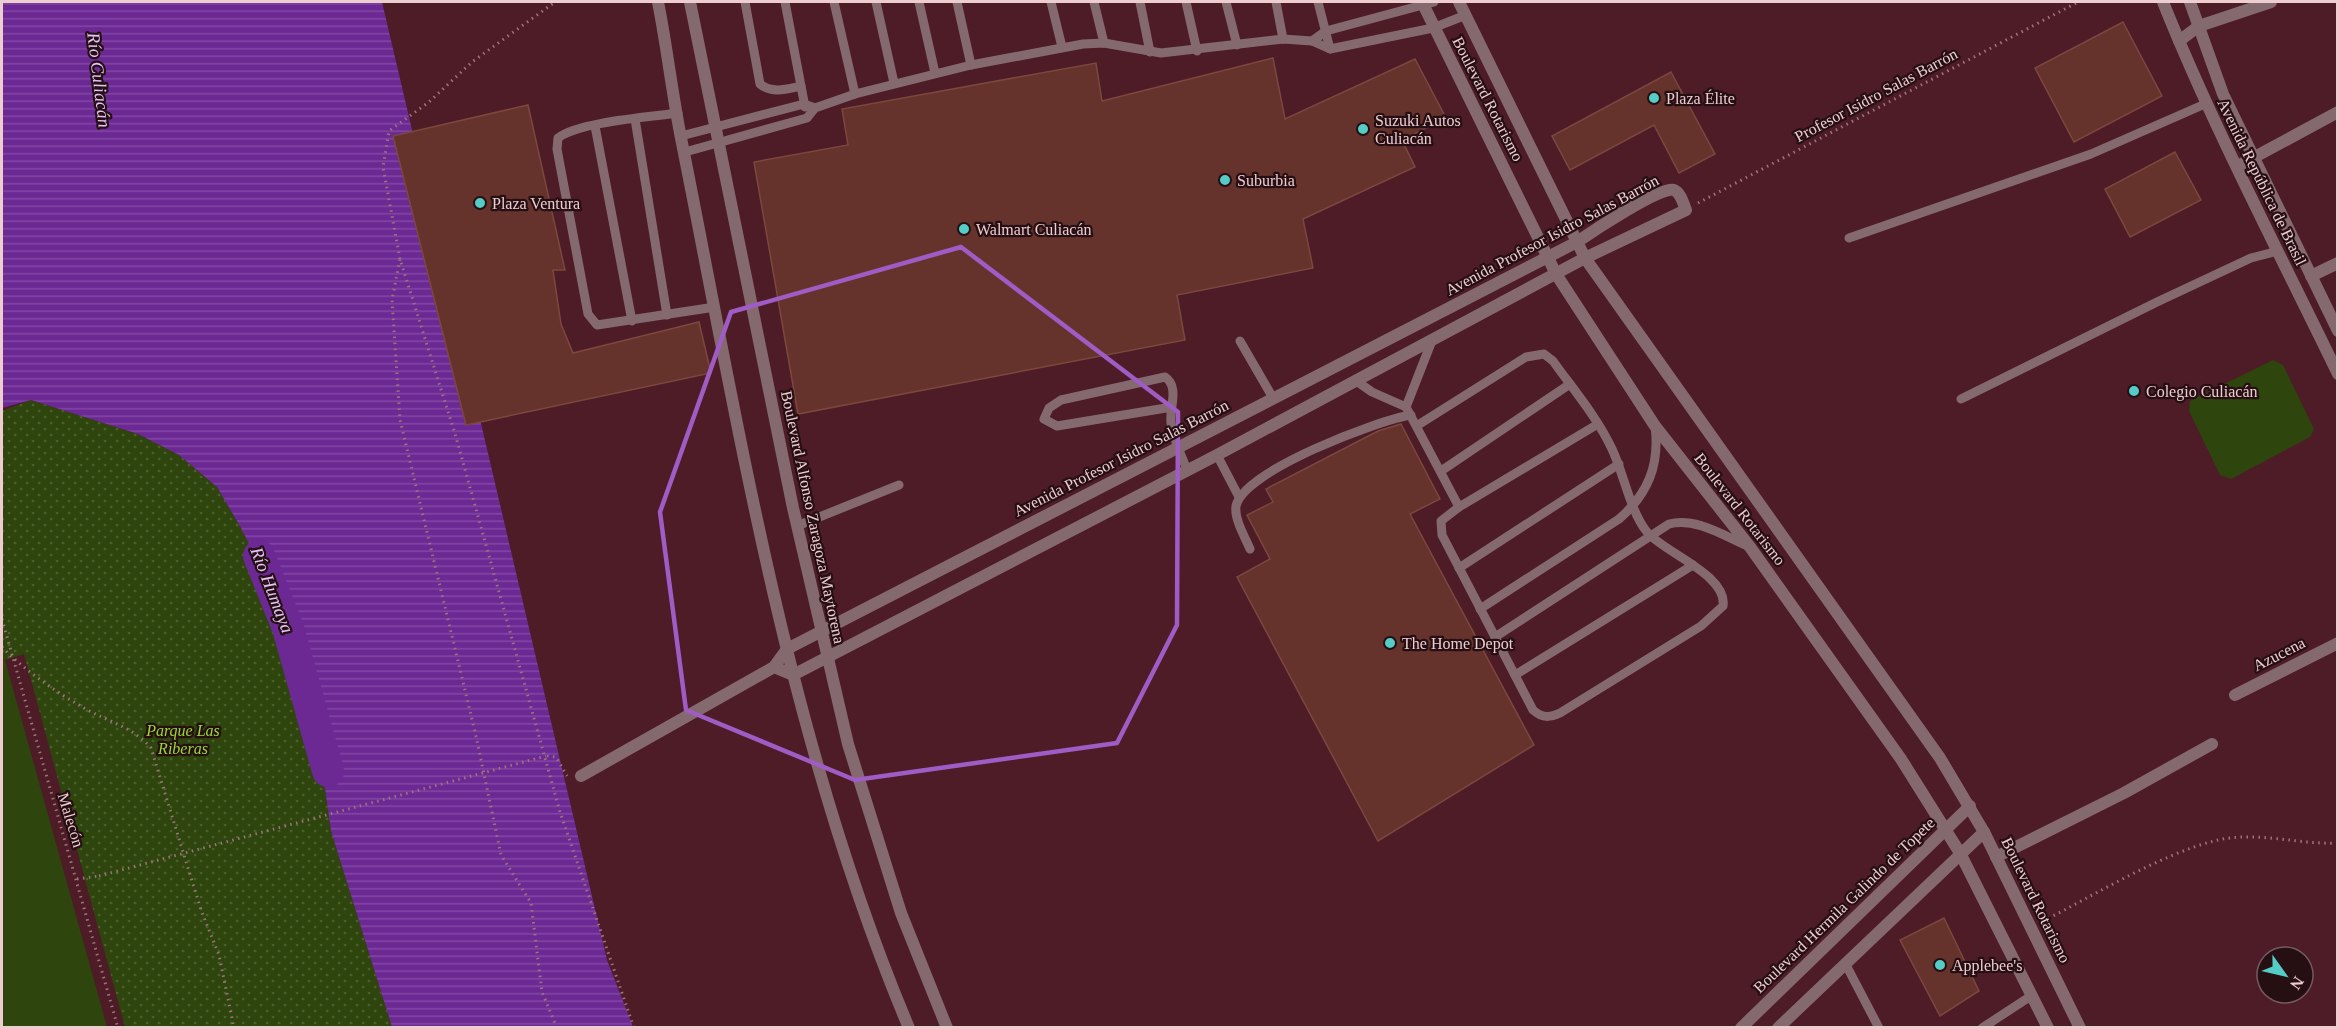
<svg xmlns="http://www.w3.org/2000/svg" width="2339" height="1029" viewBox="0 0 2339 1029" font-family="'Times New Roman',serif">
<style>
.grass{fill:#2e450d}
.park{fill:url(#park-dots)}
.water{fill:url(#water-rules)}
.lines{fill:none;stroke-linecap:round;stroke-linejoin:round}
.river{stroke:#6c2994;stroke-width:32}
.building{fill:#66332c;stroke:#7c473e;stroke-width:1.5}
.path{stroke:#9d747c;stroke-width:3;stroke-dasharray:1.5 4.5;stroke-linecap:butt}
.service{stroke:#846a6e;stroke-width:9}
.minor{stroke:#846a6e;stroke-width:12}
.tertiary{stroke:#846a6e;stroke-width:12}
.path-bridge{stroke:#9d747c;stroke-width:3;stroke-dasharray:1.5 4.5;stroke-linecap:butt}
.marked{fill:none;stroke:#9e5cc4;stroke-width:4.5;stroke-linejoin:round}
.poi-dot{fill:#55cdc6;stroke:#250f13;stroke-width:2}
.labels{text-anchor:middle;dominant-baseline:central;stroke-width:4.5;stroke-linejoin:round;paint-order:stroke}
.street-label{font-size:16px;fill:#eecdd1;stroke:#250f13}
.poi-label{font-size:16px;fill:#eecdd1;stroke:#250f13;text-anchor:start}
.park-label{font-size:16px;font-style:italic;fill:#98da34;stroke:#250f13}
.water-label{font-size:18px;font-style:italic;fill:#e1c3f9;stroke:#250f13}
</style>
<defs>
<pattern id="park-dots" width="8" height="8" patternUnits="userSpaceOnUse" patternTransform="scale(1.5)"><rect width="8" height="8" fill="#2e450d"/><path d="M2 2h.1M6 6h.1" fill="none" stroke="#4d5f2f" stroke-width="1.8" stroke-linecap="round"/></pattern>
<pattern id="water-rules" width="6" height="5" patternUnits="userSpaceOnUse" patternTransform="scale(1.5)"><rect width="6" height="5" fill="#6c2994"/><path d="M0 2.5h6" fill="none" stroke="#8147a2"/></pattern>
</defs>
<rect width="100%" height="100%" fill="#4d1c27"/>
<g class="grass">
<polygon points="2273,360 2283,365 2314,429 2310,437 2231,479 2220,475 2189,411 2190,401"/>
<polygon points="2,658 5,660 107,1027 2,1027"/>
</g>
<polygon class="park" points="31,400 138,434 179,455 217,487 241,528 285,616 315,718 331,831 392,1027 125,1027 24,654 5,660 2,658 2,411"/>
<polygon class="water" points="2,2 382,2 607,960 633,1027 392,1027 331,831 315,718 285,616 241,528 217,487 179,455 138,434 31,400 2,408"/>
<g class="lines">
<polyline class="river" points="259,556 288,628 328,771"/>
</g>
<g class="building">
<polygon points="2123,22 2162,96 2074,142 2035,68"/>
<polygon points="1273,58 1285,119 1415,59 1446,118 1402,140 1415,167 1303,219 1313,268 1177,295 1185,340 798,414 754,162 848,145 842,109 1096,63 1102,101"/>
<polygon points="1671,72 1715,154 1679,173 1654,125 1570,170 1552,136"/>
<polygon points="528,105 565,270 553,270 561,324 573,353 699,322 711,373 466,425 393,136"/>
<polygon points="2175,152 2201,200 2130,237 2105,189"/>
<polygon points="1401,424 1440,499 1410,514 1534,745 1378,841 1237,577 1270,559 1247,515 1273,502 1266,489 1378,431"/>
<polygon points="1944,918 1979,991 1940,1016 1900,940"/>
</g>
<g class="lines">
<g class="path">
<polyline points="1698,203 2078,2"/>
<polyline points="400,259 383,167 389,131 429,102 472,62 555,2"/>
<polyline points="2,619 118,1028"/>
<path d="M2 647C24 670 56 692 84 708 108 722 132 726 151 748L201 910 219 955 234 1028"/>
<polyline points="547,756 556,757 567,776"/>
<polyline points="77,879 99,876"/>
<path d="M2043 921C2095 895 2159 855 2214 841 2256 830 2297 845 2338 843"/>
<polyline points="557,1028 542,992 531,903 501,855 476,736 400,420 392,300 400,259 456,437 560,812 634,1028"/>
</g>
<g class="service">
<path d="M745 2 760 84C772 94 787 89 801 86"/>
<polyline points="785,2 805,107"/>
<polyline points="834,2 855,94"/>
<polyline points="876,2 894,83"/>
<polyline points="919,2 935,73"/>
<polyline points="957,2 971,65"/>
<polyline points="1051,2 1062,47"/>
<polyline points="1094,2 1104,43"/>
<polyline points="1140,2 1150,52"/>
<polyline points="1186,2 1197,51"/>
<polyline points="1226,2 1237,45"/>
<polyline points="1276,2 1283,39"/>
<polyline points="1318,2 1330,49"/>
<polyline points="1312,41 1326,31 1434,2"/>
<path d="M678 113C650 117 578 122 558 138L557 149 588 314 597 325 715 307"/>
<polyline points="635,119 667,315"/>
<polyline points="595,126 632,321"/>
<polyline points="681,136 804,104 815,108"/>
<polyline points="685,152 807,118 815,108 855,94 971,65 1083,44 1104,43 1161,53 1283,39 1312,41 1330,49 1433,28 1466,15"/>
<polyline points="1849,238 2091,154 2205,104"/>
<polyline points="1240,341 1273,398"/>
<polyline points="1355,380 1372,392 1406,407 1459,507 1598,424"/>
<polyline points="1961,399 2157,302 2251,258 2278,251"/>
<path d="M1172 407 1057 426 1044 419 1049 408 1061 400 1165 377C1180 387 1169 408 1171 423 1173 439 1181 454 1187 470"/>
<polyline points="1406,407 1433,338"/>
<path d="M1418 425 1526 357 1544 354 1553 361C1573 389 1597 417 1612 449 1624 474 1630 511 1647 532 1663 552 1728 575 1723 606L1701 626 1560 713C1549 718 1542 718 1533 710L1442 535 1441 521 1459 507"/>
<polyline points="1217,455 1239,497"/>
<polyline points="1441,471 1570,384"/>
<polyline points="797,526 899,485"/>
<path d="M1250 549C1245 537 1234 519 1236 506 1243 471 1378 420 1411 415"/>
<polyline points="1459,568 1619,464"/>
<path d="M1480 609 1619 519C1648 494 1660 465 1655 426"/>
<path d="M1495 637 1669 524C1696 517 1724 536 1748 546"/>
<polyline points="1515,675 1693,565"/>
<polyline points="1845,963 1879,1028"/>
<polyline points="1982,1028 2031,996"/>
</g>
<g class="minor">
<path d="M2163 2C2214 129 2278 250 2338 374"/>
<polyline points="2190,2 2223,94 2338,331"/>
<polyline points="2179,41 2199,26 2271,2"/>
<polyline points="2238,166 2338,112"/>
<polyline points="2311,276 2338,263"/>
<polyline points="2235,695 2338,643"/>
<path d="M581 776 774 667 787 649 1577 242C1590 233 1662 185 1674 190 1681 193 1683 203 1686 210L1585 258 1217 455 793 675 774 667"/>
<polyline points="1996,857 2124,793 2212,744"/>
</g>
<g class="tertiary">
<path d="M658 2C667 47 672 93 681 138 741 438 789 744 909 1028"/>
<polyline points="690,2 793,508 848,744 901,913 947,1028"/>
<polyline points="1422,2 1556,274 1655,426 1750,547 1901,759 1960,853 2048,1028"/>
<polyline points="1459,2 1585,258 1940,758 1984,832 2080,1028"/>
<polyline points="1741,1028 1970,806"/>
<polyline points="1778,1028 1984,832"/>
</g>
<polyline class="path-bridge" points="99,876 546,756"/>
</g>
<path class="marked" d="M961 247 1178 412 1177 625 1117 743 855 780 686 710 660 512 731 312Z"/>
<g class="poi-dot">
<circle cx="1654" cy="98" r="6"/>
<circle cx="1363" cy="129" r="6"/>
<circle cx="1225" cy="180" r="6"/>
<circle cx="480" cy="203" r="6"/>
<circle cx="964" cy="229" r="6"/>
<circle cx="2134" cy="391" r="6"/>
<circle cx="1390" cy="643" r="6"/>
<circle cx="1940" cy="965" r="6"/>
</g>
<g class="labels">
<g class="street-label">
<text transform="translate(1876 95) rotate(-28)">Profesor Isidro Salas Barrón</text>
<text transform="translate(1488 99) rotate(63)">Boulevard Rotarismo</text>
<text transform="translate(2262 182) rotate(64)">Avenida República de Brasil</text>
<text transform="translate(1552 235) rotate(-28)">Avenida Profesor Isidro Salas Barrón</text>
<text transform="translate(1121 458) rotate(-27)">Avenida Profesor Isidro Salas Barrón</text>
<text transform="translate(1740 509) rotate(52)">Boulevard Rotarismo</text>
<text transform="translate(813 517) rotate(78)">Boulevard Alfonso Zaragoza Maytorena</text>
<text transform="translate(2279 654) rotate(-27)">Azucena</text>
<text transform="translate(71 820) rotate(73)">Malecón</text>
<text transform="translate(2036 900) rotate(64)">Boulevard Rotarismo</text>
<text transform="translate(1844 905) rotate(-44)">Boulevard Hermila Galindo de Topete</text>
</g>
<g class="poi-label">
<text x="1666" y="98">Plaza Élite</text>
<text x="1375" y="120">Suzuki Autos<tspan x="1375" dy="18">Culiacán</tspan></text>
<text x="1237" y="180">Suburbia</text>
<text x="492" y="203">Plaza Ventura</text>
<text x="976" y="229">Walmart Culiacán</text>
<text x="2146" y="391">Colegio Culiacán</text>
<text x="1402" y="643">The Home Depot</text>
<text x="1952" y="965">Applebee's</text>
</g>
<g class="park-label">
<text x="183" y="730">Parque Las<tspan x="183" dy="18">Riberas</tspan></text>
</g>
<g class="water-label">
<text transform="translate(99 80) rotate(83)">Río Culiacán</text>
<text transform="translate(272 590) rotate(69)">Río Humaya</text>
</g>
</g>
<rect width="2339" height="1029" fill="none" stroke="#eecdd1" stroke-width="6"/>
<g transform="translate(2285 975) rotate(124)"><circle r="28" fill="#250f13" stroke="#755b5f" stroke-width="1.5"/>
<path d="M0-4.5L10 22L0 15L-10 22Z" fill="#55cdc6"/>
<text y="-9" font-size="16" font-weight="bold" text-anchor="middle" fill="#eecdd1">N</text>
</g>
</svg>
